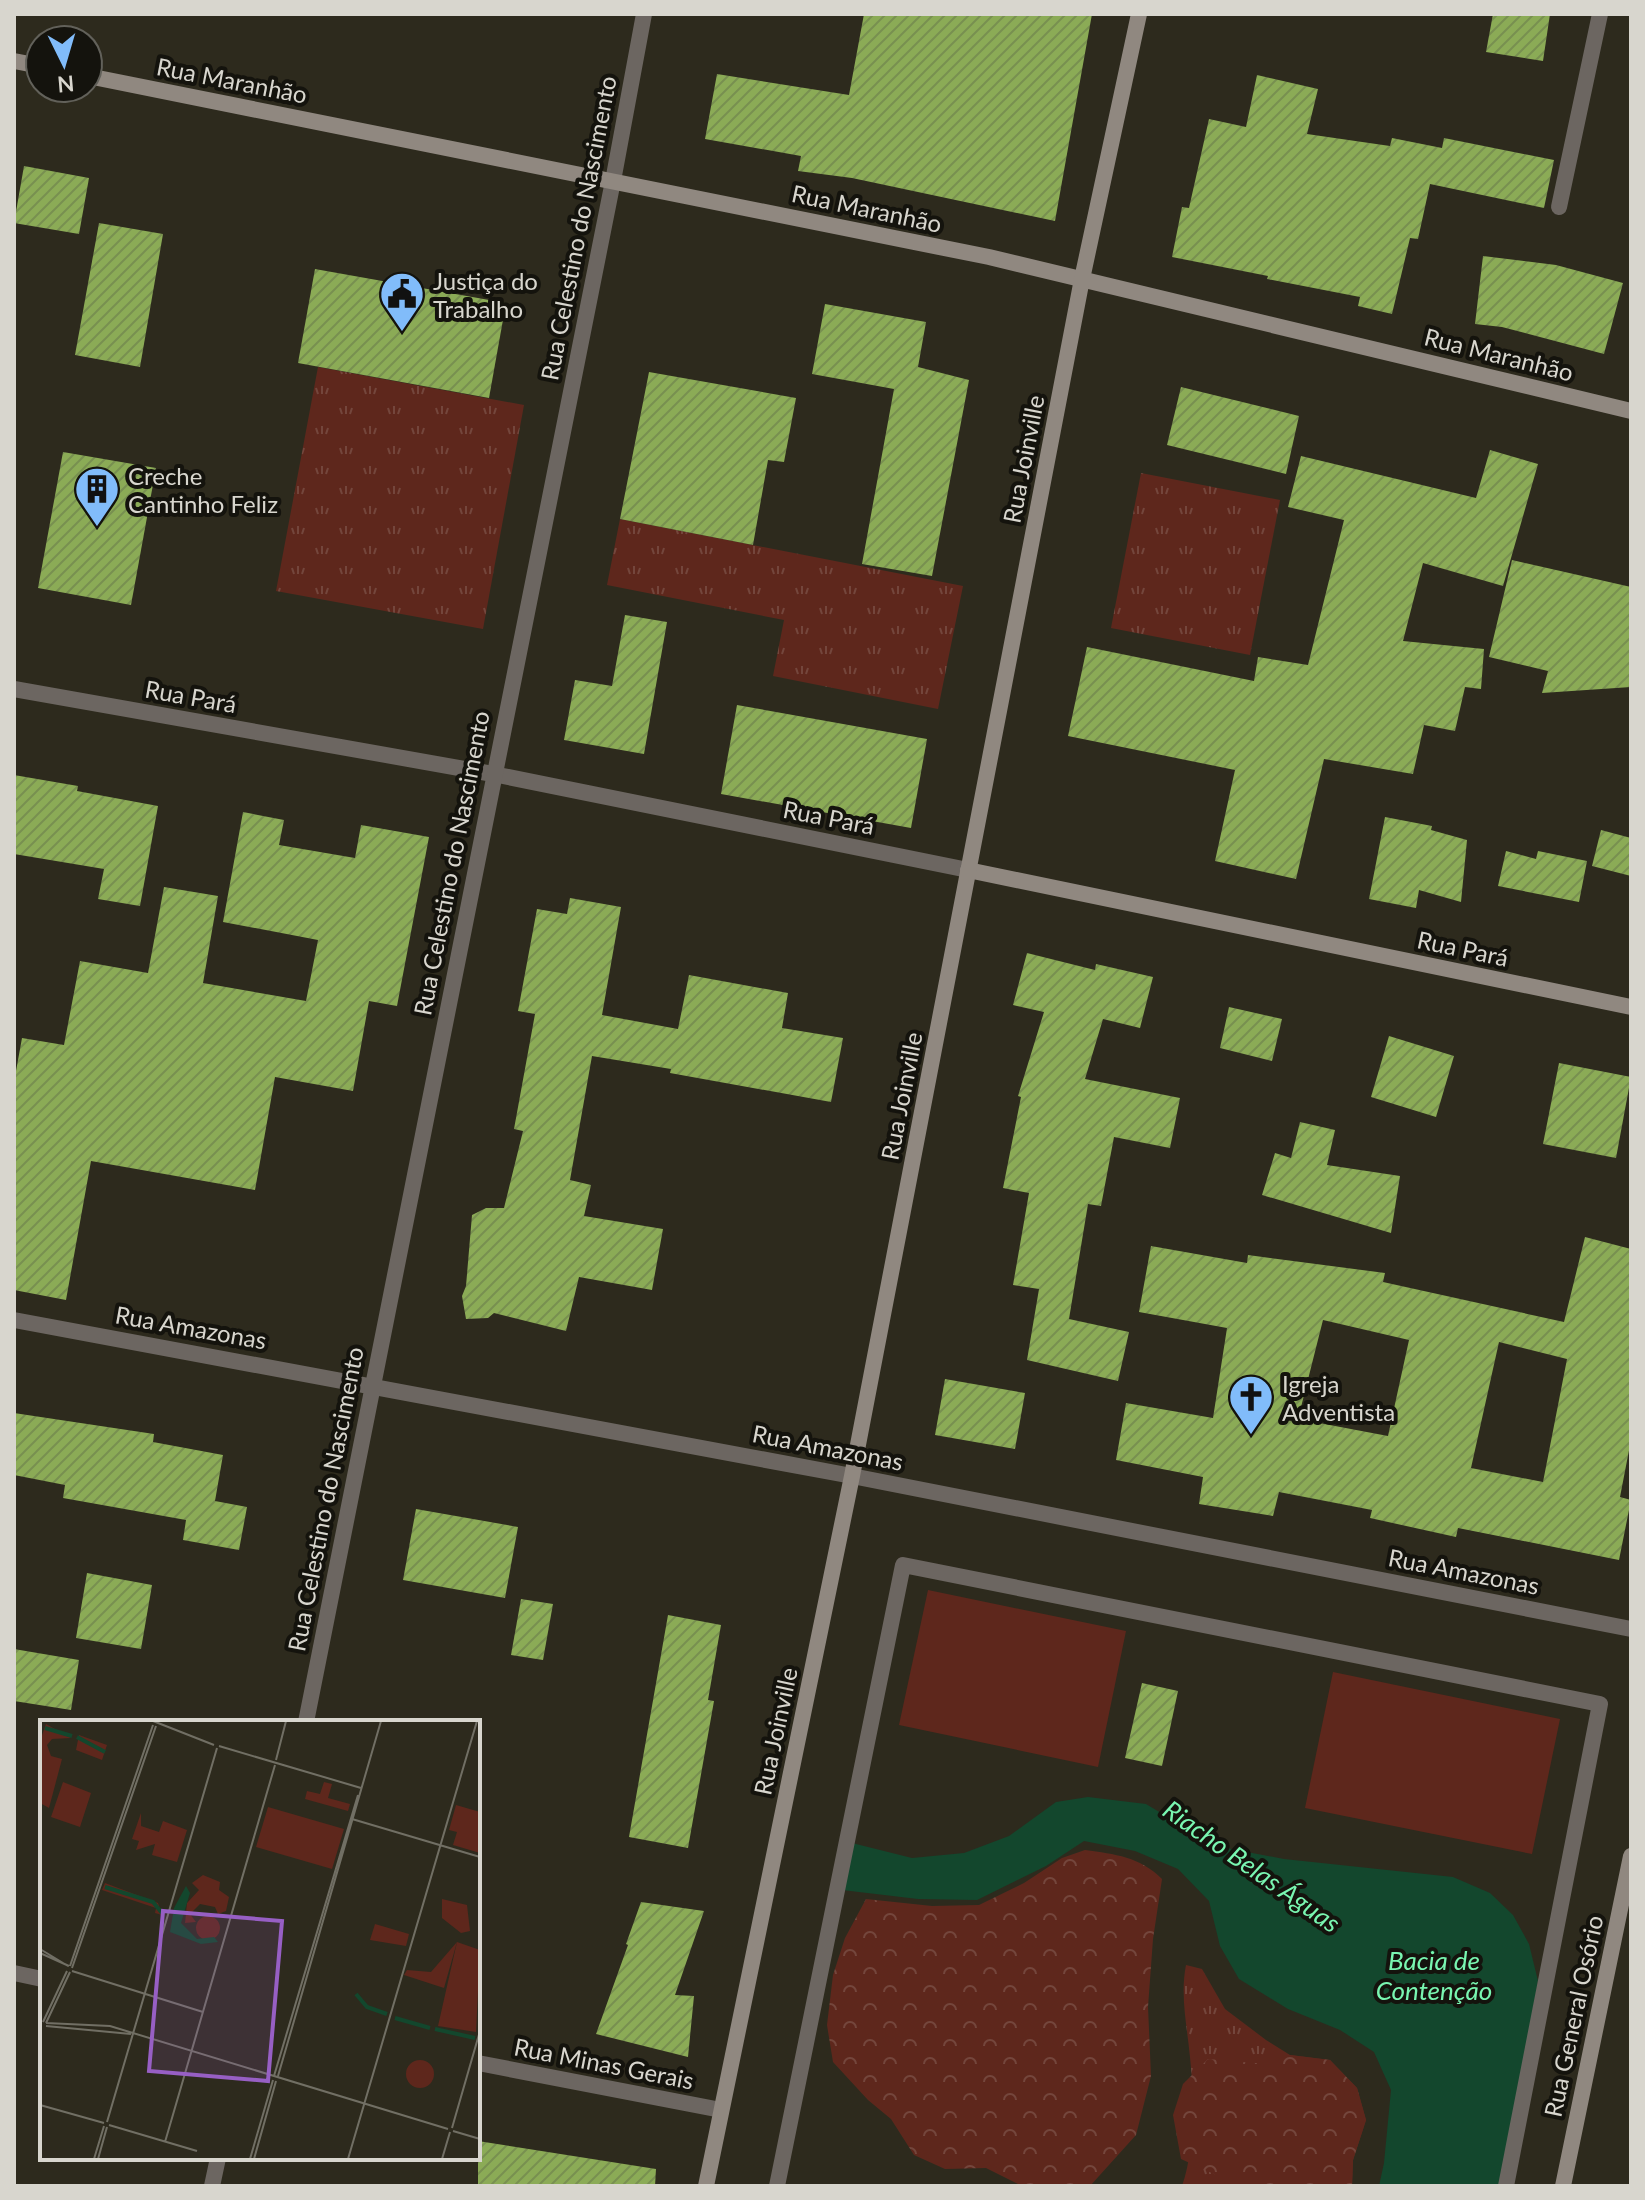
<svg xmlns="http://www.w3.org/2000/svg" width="1645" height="2200" viewBox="0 0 1645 2200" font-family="Lato,sans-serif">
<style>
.grass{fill:url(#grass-tufts)}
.forest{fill:url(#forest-crowns)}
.pitch{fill:#5e271c}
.water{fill:#13472d}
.building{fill:url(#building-hatch);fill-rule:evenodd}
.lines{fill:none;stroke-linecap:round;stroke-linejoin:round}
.street{stroke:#6c6661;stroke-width:16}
.secondary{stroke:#908880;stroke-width:16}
.labels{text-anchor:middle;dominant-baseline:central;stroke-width:8;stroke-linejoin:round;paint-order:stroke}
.street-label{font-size:24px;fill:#d8d6ce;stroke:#14130d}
.poi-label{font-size:24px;fill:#d8d6ce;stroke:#14130d;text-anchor:start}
.water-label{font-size:26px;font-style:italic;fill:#79f6b1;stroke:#14130d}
.inset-river{fill:none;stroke:#13472d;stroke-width:4}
.inset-road{fill:none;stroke:#716f64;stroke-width:2}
.view{fill:#975fc4;fill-opacity:0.15;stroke:#975fc4;stroke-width:4}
.inset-edge{fill:none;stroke:#d8d6ce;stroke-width:4}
</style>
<defs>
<pattern id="grass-tufts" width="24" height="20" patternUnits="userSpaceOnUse" patternTransform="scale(2)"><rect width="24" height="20" fill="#5e271c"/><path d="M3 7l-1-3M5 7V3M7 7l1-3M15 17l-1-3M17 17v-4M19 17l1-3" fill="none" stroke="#74463c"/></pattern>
<pattern id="forest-crowns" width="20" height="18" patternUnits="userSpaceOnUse" patternTransform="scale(2)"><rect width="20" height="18" fill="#5e271c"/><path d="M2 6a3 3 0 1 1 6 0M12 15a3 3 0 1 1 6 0" fill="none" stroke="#74463c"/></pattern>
<pattern id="building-hatch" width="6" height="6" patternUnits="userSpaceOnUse" patternTransform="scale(2)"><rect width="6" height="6" fill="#8bab56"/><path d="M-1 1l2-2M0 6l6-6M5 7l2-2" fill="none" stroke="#789050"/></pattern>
</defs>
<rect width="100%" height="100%" fill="#2d2a1d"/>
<g class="grass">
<polygon points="318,367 524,405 483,629 276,591"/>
<polygon points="1141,473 1280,500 1250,655 1111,628"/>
<polygon points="620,519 963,586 938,709 773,676 784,620 607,585"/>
<path d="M1186 1965 1202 1969 1225 2009 1266 2040 1290 2055 1330 2060 1357 2088 1366 2120 1353 2160 1352 2186H1182C1195 2150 1194 2095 1190 2057 1187 2025 1180 1996 1186 1965Z"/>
</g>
<g class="forest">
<path d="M1085 1850C1115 1854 1140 1857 1162 1879L1153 1939 1148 2007 1151 2076 1136 2135 1090 2186H1022L986 2168 945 2169 914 2155 891 2119 868 2100 833 2062 827 2025 833 1975 845 1938 866 1899 932 1906 979 1905 1024 1883 1062 1858Z"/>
<polygon points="1290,2055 1330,2060 1357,2088 1366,2120 1353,2160 1352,2186 1267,2186 1250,2174 1216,2175 1181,2159 1173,2115 1183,2084 1208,2059 1267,2064"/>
</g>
<g class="pitch">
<polygon points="928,1590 1126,1631 1098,1767 899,1725"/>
<polygon points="1333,1672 1560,1719 1532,1854 1305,1808"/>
</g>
<polygon class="water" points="1088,1797 1146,1804 1191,1831 1231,1849 1284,1859 1453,1877 1490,1893 1513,1915 1529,1944 1538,1981 1502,2186 1379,2186 1384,2163 1391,2090 1374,2052 1340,2030 1288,2009 1239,1979 1220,1946 1209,1901 1178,1869 1135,1851 1084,1841 1046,1866 977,1900 918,1899 842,1890 852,1843 912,1858 964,1853 1009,1836 1056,1802"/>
<g class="building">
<polygon points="864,14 1092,14 1055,221 852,178 798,171 801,156 705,139 717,74 849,95"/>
<polygon points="1493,14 1550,14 1543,61 1486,52"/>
<polygon points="1257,75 1318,89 1307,134 1390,146 1392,138 1442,148 1444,138 1554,160 1544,208 1430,184 1418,239 1410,238 1392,314 1358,306 1360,297 1267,279 1268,276 1172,257 1182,207 1189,208 1209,119 1246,127"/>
<polygon points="24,166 89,178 79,234 14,223"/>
<polygon points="99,223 163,234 140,367 75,355"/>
<polygon points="1483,256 1556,265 1623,283 1604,354 1502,327 1475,324"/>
<polygon points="315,269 506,303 489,398 298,363"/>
<polygon points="825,304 926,322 918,367 969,380 932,576 862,564 894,389 812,374"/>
<polygon points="649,372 796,398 784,462 768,460 753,545 620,519"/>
<polygon points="1181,387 1299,416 1286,474 1167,445"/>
<polygon points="1490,450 1538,464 1503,586 1423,563 1403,641 1484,649 1481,689 1465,687 1455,731 1424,725 1413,774 1324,759 1296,879 1215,861 1235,770 1068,736 1087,647 1254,681 1258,657 1308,665 1344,520 1288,507 1301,456 1476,498"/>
<polygon points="63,452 156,468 131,605 38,588"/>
<polygon points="1512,560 1631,587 1631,687 1542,693 1548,671 1489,657"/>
<polygon points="625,615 667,622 644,754 564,740 575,680 612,686"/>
<polygon points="737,705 927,739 911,828 721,794"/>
<polygon points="14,775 78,786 77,791 158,806 140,906 98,899 104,869 14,854"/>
<polygon points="243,812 284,820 279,845 355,858 361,825 429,837 397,1006 369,1001 353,1091 275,1077 255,1190 91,1161 66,1300 14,1290 14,1082 22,1038 64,1045 80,961 148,973 164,887 218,896 203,983 306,1001 318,940 223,922"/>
<polygon points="1385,817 1432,826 1431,830 1467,840 1461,902 1419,890 1416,908 1369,899"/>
<polygon points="1601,830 1631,838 1631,876 1592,866"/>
<polygon points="1506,851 1536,859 1538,851 1587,861 1579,902 1498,886"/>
<polygon points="570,898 621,907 602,1015 678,1029 689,975 788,993 782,1028 843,1038 831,1102 670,1073 671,1069 592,1056 570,1180 591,1185 584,1216 663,1229 652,1290 579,1277 566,1331 494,1313 488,1318 466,1319 462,1296 466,1286 472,1215 486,1208 504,1208 523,1131 514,1129 535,1014 518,1011 537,909 567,914"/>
<polygon points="1027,953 1095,970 1096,964 1153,977 1140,1028 1103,1019 1085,1079 1180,1098 1170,1148 1114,1137 1101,1206 1088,1204 1069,1319 1129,1332 1118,1381 1027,1360 1039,1289 1013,1285 1029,1193 1003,1188 1021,1097 1018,1096 1044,1012 1013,1005"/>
<polygon points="1229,1007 1282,1019 1272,1061 1220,1048"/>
<polygon points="1389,1036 1454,1056 1436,1117 1371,1097"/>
<polygon points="1559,1063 1631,1077 1616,1158 1543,1144"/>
<polygon points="1300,1122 1335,1130 1327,1165 1400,1176 1391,1233 1262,1195 1275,1153 1291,1158"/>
<path d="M1585 1237 1631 1249V1440L1620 1497 1631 1500 1619 1560 1458 1528 1456 1537 1370 1518 1372 1510 1279 1492 1273 1516 1199 1504 1203 1477 1116 1460 1126 1403 1213 1418 1227 1328 1139 1312 1151 1246 1247 1263 1248 1255 1385 1273 1383 1282 1564 1322ZM1323 1320 1409 1340 1388 1436 1298 1419ZM1499 1342 1567 1359 1543 1482 1471 1468Z"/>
<polygon points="945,1379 1025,1393 1015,1449 935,1435"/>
<polygon points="14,1413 154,1434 153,1442 223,1455 215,1501 247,1507 239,1550 183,1540 186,1520 63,1498 65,1485 14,1475"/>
<polygon points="416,1509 518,1527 505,1598 403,1580"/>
<polygon points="87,1573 152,1585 141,1649 76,1638"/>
<polygon points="521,1599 553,1604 543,1660 511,1655"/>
<polygon points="668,1615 721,1625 708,1700 714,1701 688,1848 629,1837"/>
<polygon points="14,1649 79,1660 71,1710 14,1701"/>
<polygon points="1142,1683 1178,1691 1162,1766 1125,1758"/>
<polygon points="641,1902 704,1911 675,1995 694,1996 688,2057 596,2034 628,1945 626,1944"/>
<polygon points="478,2141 656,2169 655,2186 478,2186"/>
</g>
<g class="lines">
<g class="street">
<polyline points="1559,207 1600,14"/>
<polyline points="14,689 493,774 968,870"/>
<polyline points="14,1320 852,1476 1631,1629"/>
<polyline points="306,1722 613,181 644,14"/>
<polyline points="14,1973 42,1979"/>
<polyline points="478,2063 721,2110"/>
<polyline points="212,2186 218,2158"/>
<polyline points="777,2186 903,1565 1600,1704 1506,2186"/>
</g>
<g class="secondary">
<polyline points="14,61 40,66"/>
<polyline points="88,76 989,257 1631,411"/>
<polyline points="968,870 1631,1007"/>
<polyline points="706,2186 852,1476 1082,279 1139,14"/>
<polyline points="1563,2186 1631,1856"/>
</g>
</g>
<defs>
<g id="civic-pin" transform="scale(2.3)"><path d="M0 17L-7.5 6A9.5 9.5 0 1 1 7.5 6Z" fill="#81bcfa" stroke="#14130d"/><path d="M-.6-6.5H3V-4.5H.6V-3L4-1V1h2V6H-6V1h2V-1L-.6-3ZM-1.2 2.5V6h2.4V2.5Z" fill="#111"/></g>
<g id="building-pin" transform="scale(2.3)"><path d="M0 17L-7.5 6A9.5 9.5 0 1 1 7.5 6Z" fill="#81bcfa" stroke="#14130d"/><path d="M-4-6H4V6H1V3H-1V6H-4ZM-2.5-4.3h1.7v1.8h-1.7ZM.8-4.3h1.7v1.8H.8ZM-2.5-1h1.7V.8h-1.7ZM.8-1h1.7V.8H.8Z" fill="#111"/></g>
<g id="church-pin" transform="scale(2.3)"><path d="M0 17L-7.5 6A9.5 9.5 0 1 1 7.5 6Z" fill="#81bcfa" stroke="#14130d"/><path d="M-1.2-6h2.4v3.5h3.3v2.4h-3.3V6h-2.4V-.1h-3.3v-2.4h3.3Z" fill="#111"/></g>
</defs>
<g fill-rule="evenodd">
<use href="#civic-pin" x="402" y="294"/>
<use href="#building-pin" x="97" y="489"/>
<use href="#church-pin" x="1251" y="1397"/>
</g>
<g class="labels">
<g class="street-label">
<text transform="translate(232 80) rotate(11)">Rua Maranhão</text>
<text transform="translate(867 208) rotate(12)">Rua Maranhão</text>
<text transform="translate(578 228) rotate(-79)">Rua Celestino do Nascimento</text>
<text transform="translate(1499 354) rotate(14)">Rua Maranhão</text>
<text transform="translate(1023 459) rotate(-79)">Rua Joinville</text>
<text transform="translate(191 696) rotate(10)">Rua Pará</text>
<text transform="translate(829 817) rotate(11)">Rua Pará</text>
<text transform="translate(451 863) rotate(-79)">Rua Celestino do Nascimento</text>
<text transform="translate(1463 948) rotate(12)">Rua Pará</text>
<text transform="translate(901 1096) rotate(-79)">Rua Joinville</text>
<text transform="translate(191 1327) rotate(10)">Rua Amazonas</text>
<text transform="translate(828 1447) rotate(11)">Rua Amazonas</text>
<text transform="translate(325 1499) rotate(-79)">Rua Celestino do Nascimento</text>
<text transform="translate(1464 1571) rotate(11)">Rua Amazonas</text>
<text transform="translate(775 1731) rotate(-78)">Rua Joinville</text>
<text transform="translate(1573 2016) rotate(-78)">Rua General Osório</text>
<text transform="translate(604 2063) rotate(11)">Rua Minas Gerais</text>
</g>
<g class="poi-label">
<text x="433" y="280">Justiça do<tspan x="433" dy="28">Trabalho</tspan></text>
<text x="128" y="475">Creche<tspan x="128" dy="28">Cantinho Feliz</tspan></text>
<text x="1282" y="1383">Igreja<tspan x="1282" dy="28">Adventista</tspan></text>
</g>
<g class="water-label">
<text transform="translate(1252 1866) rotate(35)">Riacho Belas Águas</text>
<text x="1434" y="1960">Bacia de<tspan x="1434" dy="30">Contenção</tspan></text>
</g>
</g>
<g transform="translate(40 1720)">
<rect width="440" height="440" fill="#2d2a1d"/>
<path d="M6 4 31 18 12 19 7 25 11 36 22 39 9 88 0 83V21ZM39 15 67 25 62 40 36 30ZM23 62 51 73 40 107 11 97ZM284 62 292 64 288 78 310 84 308 91 265 79 267 71 280 74ZM416 85 440 92V133L413 125 417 112 409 110ZM101 93V106L119 112 123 101 147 110 137 142 112 135 115 124 96 130 99 121 92 119ZM335 204 369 214 366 226 330 220ZM417 222 440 230 436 312 398 306Z" fill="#5e271c"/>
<path d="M163 155 180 162 179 170 189 177 186 191 178 194 175 187 160 184 150 194 156 202 145 203 147 183 159 170 152 163ZM65 163 118 183 122 195 115 193 116 188 62 170ZM402 179 427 185 430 211 421 213 402 198ZM156 208a12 12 0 1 1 24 0a12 12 0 1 1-24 0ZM417 222 404 268 364 255 367 250 391 252ZM366 354a14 14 0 1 1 28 0a14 14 0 1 1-28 0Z" fill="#5e271c"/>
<path d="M228 87 304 109 292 149 216 127Z" fill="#5e271c"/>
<path d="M146 166 150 173 141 203 157 219 174 217 178 222 161 224 130 212 134 188Z" fill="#13472d"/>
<path class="inset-river" d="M5 8 32 16M37 17 65 32M65 167 113 182 122 193M316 274 327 287 347 294M355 298 390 308M395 309 435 318"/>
<path class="inset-road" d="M113 1 174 25M179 26 321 68M236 40 246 1M312 99 440 137M0 229 28 246M0 233 29 246M30 246 113 5M32 248 116 6M32 251 163 292M3 302 27 251M6 303 70 306 408 409M6 303 30 252M6 306 91 314M234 356 318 75M238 356 341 1M0 385 64 403M67 402 177 28M69 405 157 431M412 408 440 311M413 411 440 419M125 422 235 45M54 439 64 406M58 439 67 407M210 439 233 360M214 439 236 361M308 439 437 1M402 439 410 412"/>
<path class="view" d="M123 191 242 201 228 361 109 351Z"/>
<rect width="440" height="440" class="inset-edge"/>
</g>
<rect width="1645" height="2200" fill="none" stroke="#d8d6ce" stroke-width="32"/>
<g transform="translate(64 64) rotate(175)"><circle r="38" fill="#14130d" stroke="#62615a" stroke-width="2"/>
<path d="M0-6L14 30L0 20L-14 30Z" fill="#81bcfa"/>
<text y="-12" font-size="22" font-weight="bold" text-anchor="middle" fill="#d8d6ce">N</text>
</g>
</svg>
